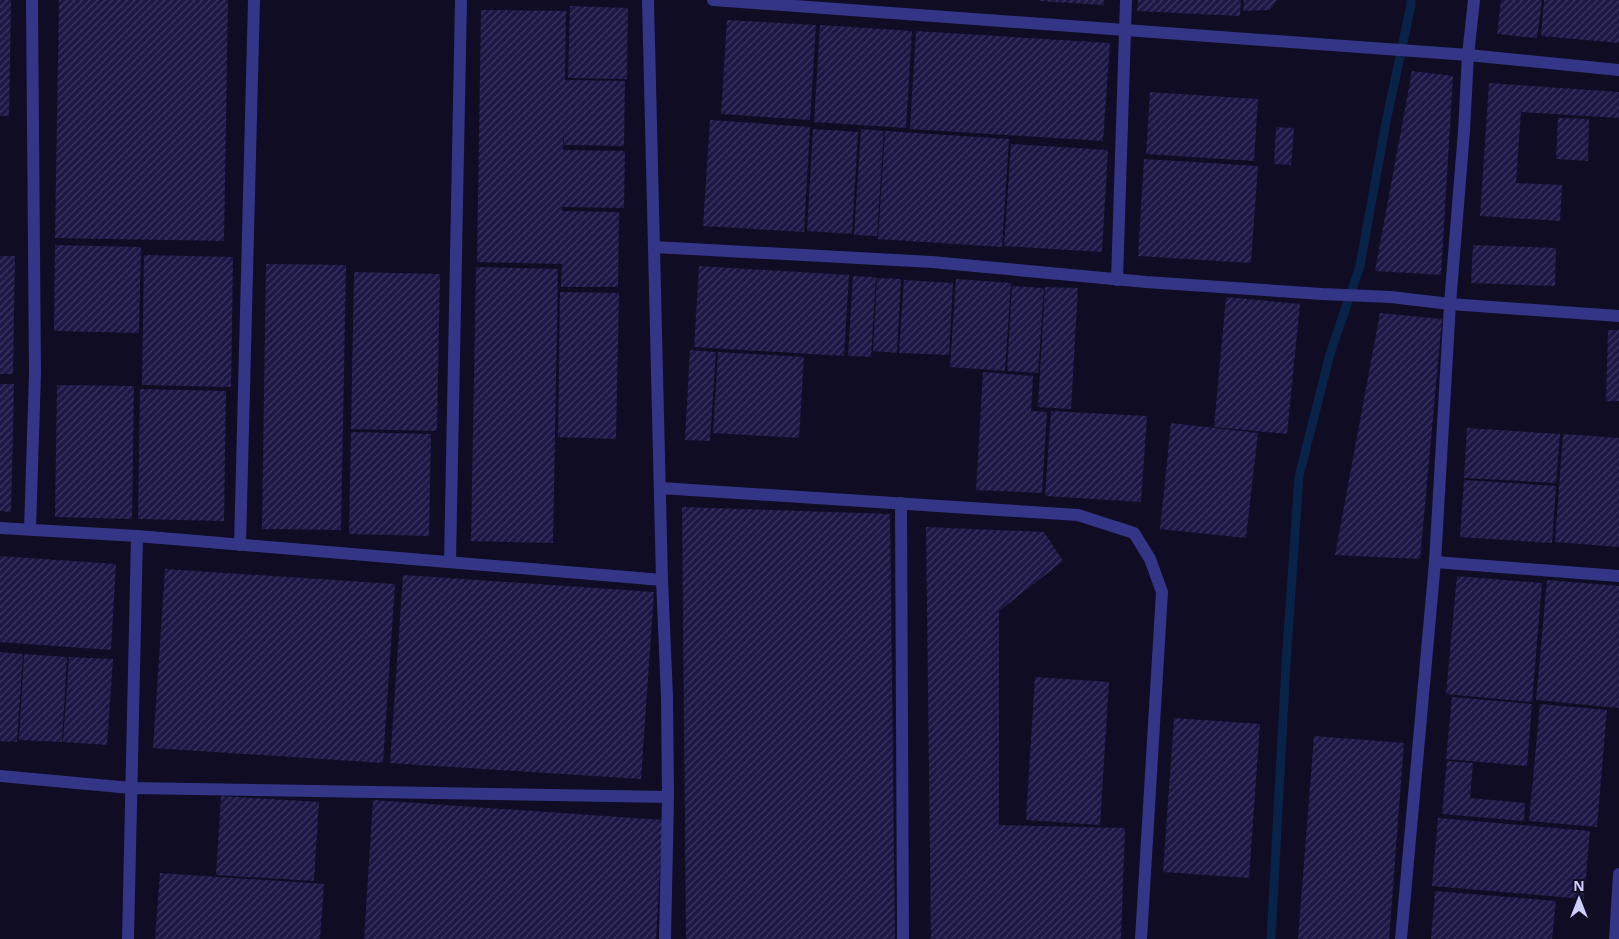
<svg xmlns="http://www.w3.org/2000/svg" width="1619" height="939" viewBox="0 0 1619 939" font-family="'Noto Sans',sans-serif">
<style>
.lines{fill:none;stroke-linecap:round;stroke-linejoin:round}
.stream{stroke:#082347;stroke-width:9}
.building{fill:url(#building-hatch)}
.minor{stroke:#333586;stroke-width:12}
</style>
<defs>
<pattern id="building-hatch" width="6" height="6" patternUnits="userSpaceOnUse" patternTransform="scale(1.25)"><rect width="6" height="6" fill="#1d1746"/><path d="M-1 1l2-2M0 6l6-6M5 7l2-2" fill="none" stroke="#3d3862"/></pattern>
</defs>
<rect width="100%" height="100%" fill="#0f0c23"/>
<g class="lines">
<polyline class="stream" points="1271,939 1286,664 1299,476 1330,354 1360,266 1386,122 1411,5 1411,0"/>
</g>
<g class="building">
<polygon points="0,0 11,0 9,116 0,116"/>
<polygon points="59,0 228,0 224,241 55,238"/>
<polygon points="1040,0 1104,0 1104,5 1039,1"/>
<polygon points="1138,0 1241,0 1240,16 1137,11"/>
<polygon points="1244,0 1277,0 1270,10 1243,11"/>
<polygon points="1501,0 1542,0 1537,38 1497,34"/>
<polygon points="1544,0 1619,0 1619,43 1541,36"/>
<polygon points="570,6 628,8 627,79 568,78"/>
<polygon points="481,10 566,11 565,80 625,81 624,146 564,145 564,130 563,150 625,151 624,208 562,207 562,211 619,212 618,287 561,287 562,264 477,262"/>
<polygon points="727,20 816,25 810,120 721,114"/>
<polygon points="820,25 912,31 906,128 814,122"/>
<polygon points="916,31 1110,43 1103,141 910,129"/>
<polygon points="1412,71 1453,76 1441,275 1375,271"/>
<polygon points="1489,83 1619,92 1619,118 1521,112 1516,183 1562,185 1560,221 1480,216"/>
<polygon points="1150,92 1258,99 1254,161 1146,154"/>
<polygon points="1558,118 1589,119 1588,161 1556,159"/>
<polygon points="710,120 810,127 804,232 703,226"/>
<polygon points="1276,127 1294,128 1291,165 1274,164"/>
<polygon points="813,129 858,132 852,234 807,231"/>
<polygon points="861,129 884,131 877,236 854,235"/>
<polygon points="885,131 1009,139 1002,247 878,239"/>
<polygon points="1011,144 1108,150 1102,252 1004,246"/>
<polygon points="1144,159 1258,166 1251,263 1138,256"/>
<polygon points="55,245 141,247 139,333 54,331"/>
<polygon points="1473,245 1556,248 1555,286 1471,283"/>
<polygon points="144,255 233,257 231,387 142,385"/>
<polygon points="0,256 15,256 13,374 0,374"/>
<polygon points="266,264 346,265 341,530 262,529"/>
<polygon points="699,266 849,275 844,356 694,347"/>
<polygon points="476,267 558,269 553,543 471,541"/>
<polygon points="354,272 440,274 437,431 351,429"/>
<polygon points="853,276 876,277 871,357 848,356"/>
<polygon points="877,278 901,279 897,353 873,351"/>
<polygon points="956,279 1011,283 1005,371 950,367"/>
<polygon points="904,280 953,283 949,355 899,353"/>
<polygon points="1012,286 1044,288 1038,373 1007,371"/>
<polygon points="1045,287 1078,288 1071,409 1038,407"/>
<polygon points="560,292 619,293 616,439 558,437"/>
<polygon points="1226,297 1300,304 1287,434 1214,427"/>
<polygon points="1380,313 1442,319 1420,559 1335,555"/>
<polygon points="1608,330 1619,330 1619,401 1606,401"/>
<polygon points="690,350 716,352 710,441 685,440"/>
<polygon points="718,352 804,357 799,438 713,433"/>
<polygon points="983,372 1033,376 1031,411 1047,412 1042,493 976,490"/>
<polygon points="0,384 14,384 11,512 0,511"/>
<polygon points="57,385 134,386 132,519 55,517"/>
<polygon points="140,389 226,391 224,521 138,519"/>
<polygon points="1051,411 1147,416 1141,502 1045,496"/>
<polygon points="1171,423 1258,433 1246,538 1160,529"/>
<polygon points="1467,428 1560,434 1556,483 1464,478"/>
<polygon points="351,432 431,434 429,536 349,534"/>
<polygon points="1563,434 1619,438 1619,547 1555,542"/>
<polygon points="1464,480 1556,486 1552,543 1460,537"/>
<polygon points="682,507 890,514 895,939 686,939"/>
<polygon points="926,527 1044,532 1063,561 999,611 999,825 1125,828 1121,939 931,939"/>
<polygon points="0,556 116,564 111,650 0,642"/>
<polygon points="165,569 395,584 383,763 153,748"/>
<polygon points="403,575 654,592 641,779 390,763"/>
<polygon points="1457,576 1542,583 1532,702 1446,694"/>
<polygon points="1547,580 1619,586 1619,708 1536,700"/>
<polygon points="0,652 23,654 17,742 0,741"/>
<polygon points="24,654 67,657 62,742 19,740"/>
<polygon points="69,657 113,659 107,745 63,742"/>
<polygon points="1035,677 1109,682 1100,825 1026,820"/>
<polygon points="1452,697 1532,704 1527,766 1446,759"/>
<polygon points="1540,704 1607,710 1597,827 1529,821"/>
<polygon points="1174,718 1260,724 1249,878 1163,872"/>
<polygon points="1314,736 1404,743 1389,939 1298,939"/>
<polygon points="1447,761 1473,763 1470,798 1525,803 1524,821 1442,814"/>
<polygon points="221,796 319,802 314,881 216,875"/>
<polygon points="373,800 663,820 656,939 364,939"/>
<polygon points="1438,818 1590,831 1584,899 1432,886"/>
<polygon points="160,873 324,884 320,939 155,939"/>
<polygon points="1435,891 1556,901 1552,939 1431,939"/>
</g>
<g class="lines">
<g class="minor">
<polyline points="648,0 662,580 667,697 668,797 665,939"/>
<polyline points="713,0 1468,55 1619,70"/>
<polyline points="654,247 932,262 1146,282 1322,294 1391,297 1450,304 1619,316"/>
<polyline points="1117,280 1126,0"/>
<polyline points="660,488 1078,515 1134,533 1150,559 1162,592 1141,939"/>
<polyline points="901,503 903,939"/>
<polyline points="0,528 137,536 662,580"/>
<polyline points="30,529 35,374 32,0"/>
<polyline points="240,545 254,0"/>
<polyline points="450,562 461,0"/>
<polyline points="1435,562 1619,576"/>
<polyline points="0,776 131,788 668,797"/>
<polyline points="128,939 137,536"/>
<polyline points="1401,939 1435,562 1450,304 1464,131 1468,55 1474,0"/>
<polyline points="1615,939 1619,874"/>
</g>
</g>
<g transform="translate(1579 899)" stroke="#0f0c23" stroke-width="4" paint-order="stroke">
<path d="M0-4L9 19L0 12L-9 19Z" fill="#d1cfff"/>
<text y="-8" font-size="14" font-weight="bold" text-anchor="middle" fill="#d1cfff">N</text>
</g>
</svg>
